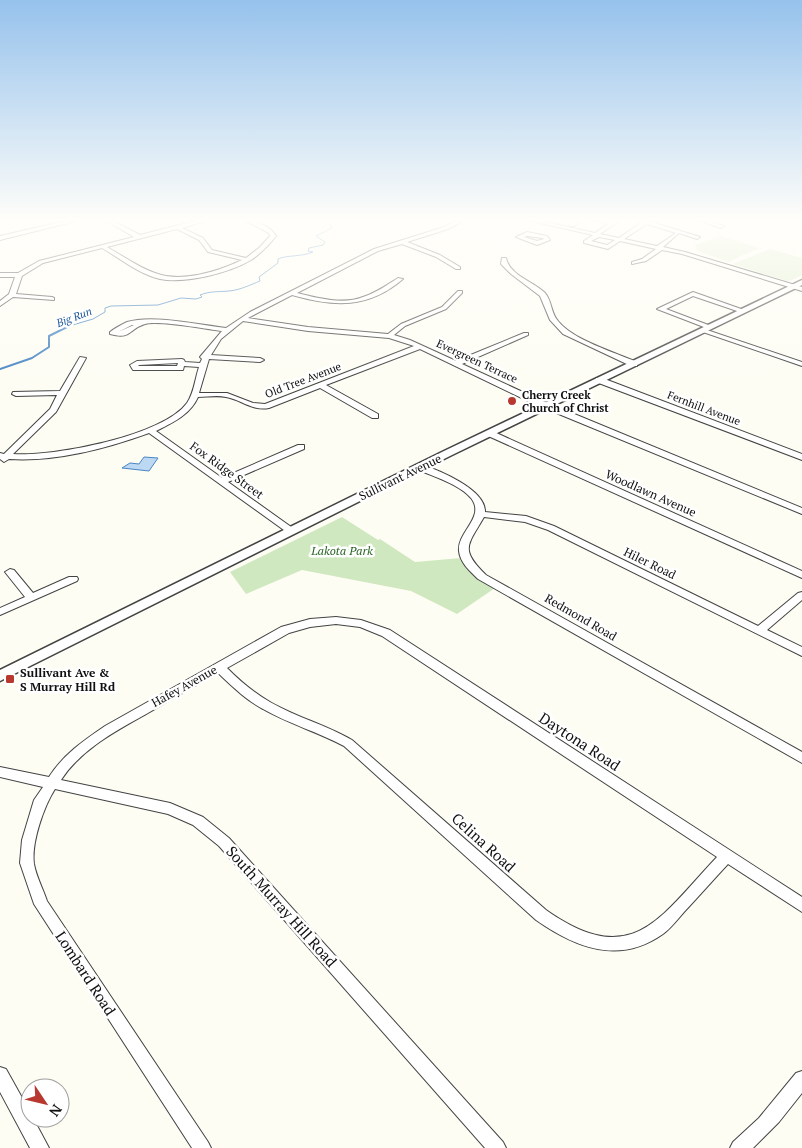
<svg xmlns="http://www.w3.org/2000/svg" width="802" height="1148" viewBox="0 0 802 1148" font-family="'PT Serif',serif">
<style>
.green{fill:#d0e8bf}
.pitch{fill:#e1efd0}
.water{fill:#bcd8f3;stroke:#4886c5}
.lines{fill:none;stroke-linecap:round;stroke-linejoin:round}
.stream-far1{stroke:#4886c5;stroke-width:1}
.stream{stroke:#4886c5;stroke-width:2}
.minor-casing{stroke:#434343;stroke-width:2}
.tertiary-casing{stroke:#434343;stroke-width:3}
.minor{fill:#fff;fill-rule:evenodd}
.tertiary{fill:#fff;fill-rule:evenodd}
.poi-dot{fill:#b83830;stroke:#fff;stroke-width:2}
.labels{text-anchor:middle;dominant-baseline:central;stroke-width:5;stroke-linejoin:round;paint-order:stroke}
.far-water-label{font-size:11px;font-style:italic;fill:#20599b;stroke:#fff}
.far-street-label{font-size:11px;fill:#101010;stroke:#fff}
.far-poi-label{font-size:11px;font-weight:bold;fill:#101010;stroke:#fff;text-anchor:start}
.street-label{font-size:12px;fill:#101010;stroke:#fff}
.park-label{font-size:12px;font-style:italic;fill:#2a6524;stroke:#fff}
.poi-label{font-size:12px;font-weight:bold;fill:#101010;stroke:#fff;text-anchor:start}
.near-street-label{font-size:15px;fill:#101010;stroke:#fff}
</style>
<rect width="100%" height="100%" fill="#fefdf4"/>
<polygon class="green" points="342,517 378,540 380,539 415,562 461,558 474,575 495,588 457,614 411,591 302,570 246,594 230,572"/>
<g class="pitch">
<polygon points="721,236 759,248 728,262 697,251 695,245"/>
<polygon points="770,249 802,258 802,275 792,280 787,281 733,264"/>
</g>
<polygon class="water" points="144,457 158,458 149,471 122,468 130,463 139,464"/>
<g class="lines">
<path class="stream-far1" d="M69 326 93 319 105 312V308L111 306 158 305 181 298 196 299 202 297 200 295C210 291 218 292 229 291 240 290 250 285 260 281L259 277 278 263V259C286 255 301 257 313 252L308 251 309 248 323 245 325 242 316 236 332 228 330 224 339 221 331 219"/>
<polyline class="stream" points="0,369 32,358 49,347 49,336 73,324"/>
<g class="minor-casing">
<g id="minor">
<polygon points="0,219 3,219 0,222"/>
<polygon points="74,219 84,219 0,240 0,236"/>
<path d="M103 219H109L140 235 203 219H212L182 228 203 238 212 250 246 258 259 248 270 236 269 233 242 219C252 219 271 226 276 236 269 245 260 254 251 260 229 273 185 284 160 279 139 274 121 259 102 248L43 263 22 276 16 294 52 297 54 298V300L13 297 0 306V301L9 294 15 277H0V273H18L39 261 134 237ZM177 229 199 240 208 252 242 260C217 272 181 283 155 273 138 267 123 256 107 247Z"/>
<path d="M460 219H467L448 229 407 242 440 255 460 267V269H456L436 257 402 244 378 251 297 293C317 298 343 305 363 297 376 293 387 285 398 278L403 279C368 309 334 307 292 295L248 318 308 327 388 334 401 324 442 307 458 291H462V293L446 309 405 326 394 335 410 340 456 361 524 333H528V335L462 364 538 399 802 508V514L532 403 420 349 326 385 378 414V418H372L320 388 269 408C252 411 242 400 226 397 217 395 207 397 198 397 190 415 172 423 156 431L222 478 298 445H304V449L228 482 294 529 296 531 294 533H288L149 433C105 449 55 462 9 459L4 462 0 459V453L4 454 50 409 57 395 16 396 12 394 13 392 60 391 80 357 86 358 56 412 13 454C53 457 163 436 187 403 194 393 195 379 199 367L184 366 183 370H133L130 365 137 361 182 359 184 360 185 362 200 363 202 359 200 357 222 331C206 329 158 320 145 324 128 329 132 340 110 334V332C115 328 121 325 127 322 153 314 199 325 226 328L250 312 374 249 444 227ZM243 321 308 331 389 338 414 346 265 404 253 403 227 393H199L209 359 260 362 264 360 260 358 211 355 221 339ZM132 325H134L118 332ZM178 363 177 366H138L139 365Z"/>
<path d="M522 219H532L595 233 608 224 591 219H600L612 222 616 219H622L600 234 619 238 642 222 634 219H642L700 237 697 239 679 233 663 247 685 252 802 287V291L682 254 662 250 646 261 632 264V262L642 259 656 249 620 241 608 249 584 243V241L593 235ZM647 224 676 233 657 246 624 239ZM599 237 615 240 607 245 591 241Z"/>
<polygon points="577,219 583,219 574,226 570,226 570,224"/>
<polygon points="694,219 703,219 724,226 721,228"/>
<path d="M527 232 547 236 550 240 537 245 516 237ZM527 236 543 238 544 239 537 241 524 237Z"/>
<path d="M502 258H506C510 276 533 281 545 293 552 301 551 314 558 321 573 340 614 352 637 362V366H631L563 334 550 320 540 296 511 274 501 264Z"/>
<polygon points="693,292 744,310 745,311 740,312 693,296 666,309 711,326 711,328 709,329 657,309"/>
<polygon points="700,329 704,329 802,362 802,366 700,331"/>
<polygon points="596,378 602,378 802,454 802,460 596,382"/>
<polygon points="486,431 492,431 802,571 802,578 486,435"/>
<path d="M420 464C438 470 486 489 485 512L526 516 554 526 758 626 798 593 802 592V600L767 630 802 647V656L548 530 525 522 484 517C468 545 459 549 486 575L802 752V763L478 579C471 572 460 563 459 551 457 532 486 517 471 498 459 484 434 477 417 469V465Z"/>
<polygon points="10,569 14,570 33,593 69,577 77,577 78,579 77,581 0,615 0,608 25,597 5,572"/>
<path d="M336 617 361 620 390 630 802 897V912L728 864C713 880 699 896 684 912 677 920 671 928 663 934 619 965 576 948 536 920L344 746C318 732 289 724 263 709 246 700 232 686 218 673 195 686 171 699 148 713 116 731 81 749 61 780L170 803 203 817 229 838 503 1142 506 1148H485L219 846 193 825 168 814 55 789C44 806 31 843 34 864 36 876 43 889 47 901L208 1142 211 1148H192L34 904 20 863 22 840 34 800 43 787 0 777V767L49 777C63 755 83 741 105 726L281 627 310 619ZM336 624 360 627 382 636 717 857C659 918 633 971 546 910L352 740C326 725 296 717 270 702 254 693 240 681 227 668L289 633 310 627Z"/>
<polygon points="0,1067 6,1069 30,1112 30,1118 33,1118 49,1148 30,1148 0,1092"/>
<polygon points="802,1071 802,1093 779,1122 753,1148 730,1148 733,1142 759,1118 796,1073"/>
</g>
</g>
<g class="tertiary-casing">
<polygon id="tertiary" points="802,280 802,285 452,455 0,681 0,670 444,451"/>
</g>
<use href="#minor" class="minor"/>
<use href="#tertiary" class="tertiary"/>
</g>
<linearGradient id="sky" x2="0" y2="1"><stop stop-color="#96c2ec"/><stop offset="0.58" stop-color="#fffefa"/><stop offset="1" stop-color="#fffefa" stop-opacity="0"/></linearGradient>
<rect width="802" height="380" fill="url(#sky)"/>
<g class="poi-dot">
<circle cx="512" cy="401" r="5"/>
<rect x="5" y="674" width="10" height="10" rx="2.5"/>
</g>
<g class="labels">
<g class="far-water-label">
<text transform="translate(74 317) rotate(-21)">Big Run</text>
</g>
<g class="far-street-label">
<text transform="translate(477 361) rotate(25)">Evergreen Terrace</text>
<text transform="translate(303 380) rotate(-21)">Old Tree Avenue</text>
<text transform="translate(704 408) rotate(21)">Fernhill Avenue</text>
</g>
<g class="far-poi-label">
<text x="522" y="395">Cherry Creek<tspan x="522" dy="13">Church of Christ</tspan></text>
</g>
<g class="street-label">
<text transform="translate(227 470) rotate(36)">Fox Ridge Street</text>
<text transform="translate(400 477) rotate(-26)">Sullivant Avenue</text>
<text transform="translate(651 493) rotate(24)">Woodlawn Avenue</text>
<text transform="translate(650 563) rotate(26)">Hiler Road</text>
<text transform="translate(581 617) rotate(30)">Redmond Road</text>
<text transform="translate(184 686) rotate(-29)">Hafey Avenue</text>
</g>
<g class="park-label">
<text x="342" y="550">Lakota Park</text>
</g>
<g class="poi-label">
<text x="20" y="672">Sullivant Ave &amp;<tspan x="20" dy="14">S Murray Hill Rd</tspan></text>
</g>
<g class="near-street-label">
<text transform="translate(580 741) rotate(33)">Daytona Road</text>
<text transform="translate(484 842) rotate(42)">Celina Road</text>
<text transform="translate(282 906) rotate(48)">South Murray Hill Road</text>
<text transform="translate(86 973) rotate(57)">Lombard Road</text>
</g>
</g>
<g transform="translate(45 1103) rotate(125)"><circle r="24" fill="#ffffff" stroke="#9f9f9f"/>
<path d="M0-4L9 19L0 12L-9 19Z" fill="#b83830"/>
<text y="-8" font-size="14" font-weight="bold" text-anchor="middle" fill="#101010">N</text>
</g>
</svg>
